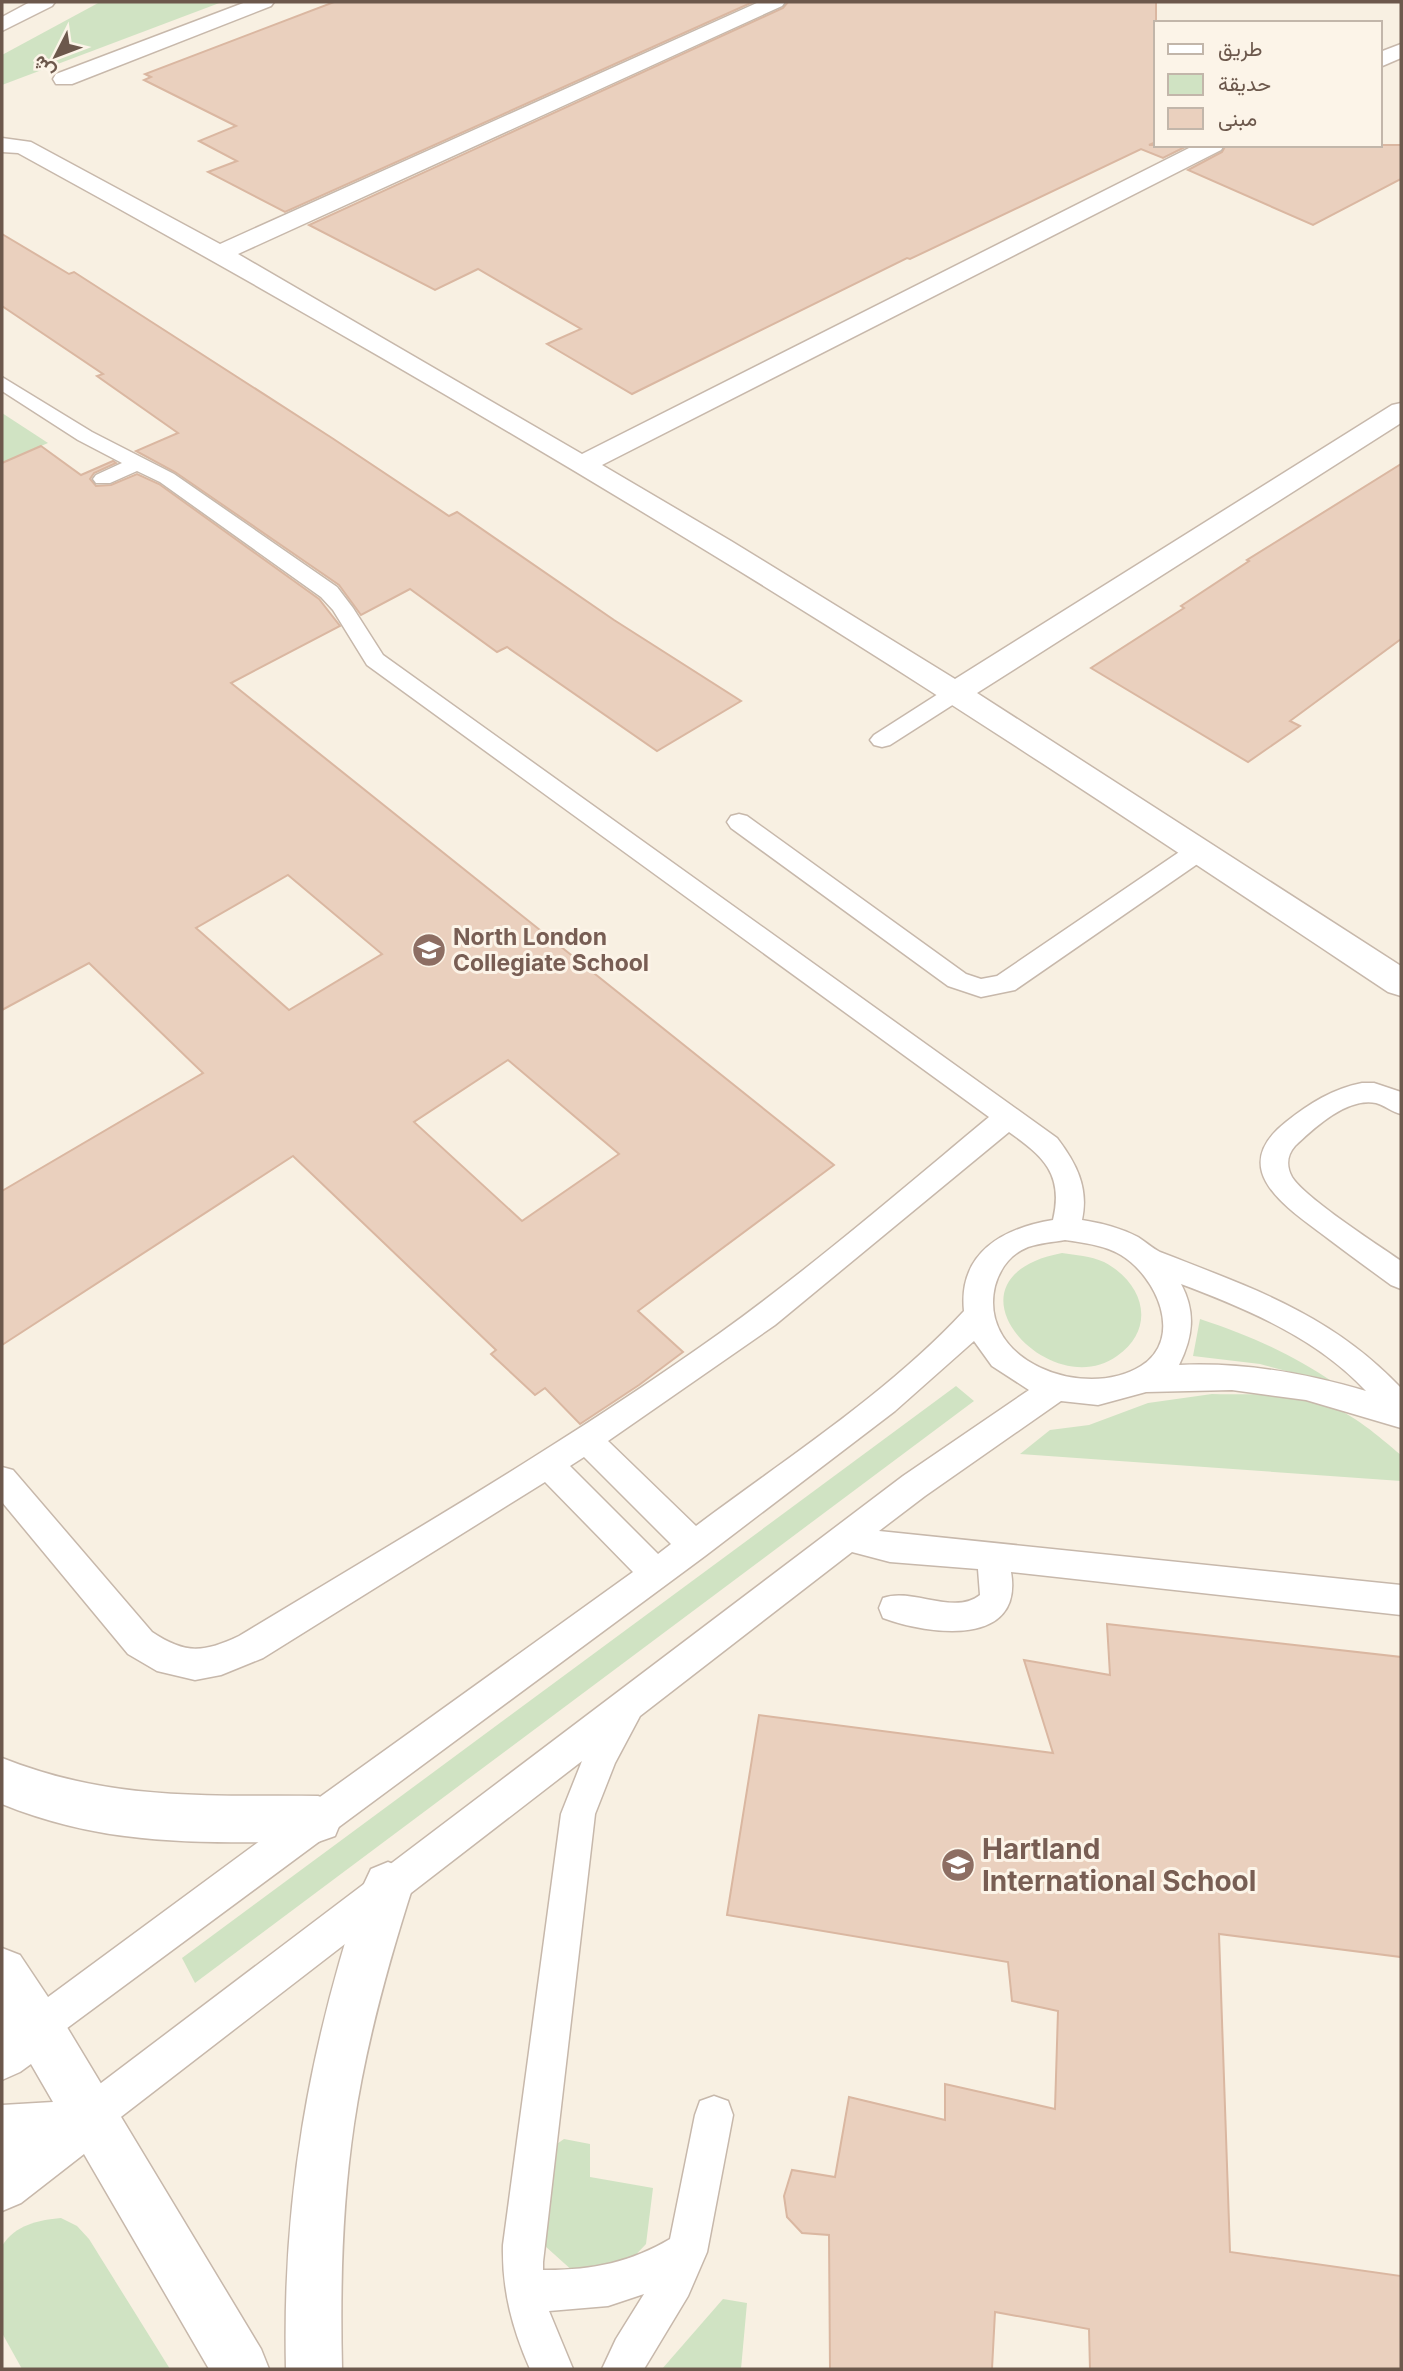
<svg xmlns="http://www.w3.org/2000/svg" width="1403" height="2371" viewBox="0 0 1403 2371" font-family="Inter,Vazirmatn,sans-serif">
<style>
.green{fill:#d0e3c3}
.building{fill:#ead0be;stroke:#dab7a1;stroke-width:2;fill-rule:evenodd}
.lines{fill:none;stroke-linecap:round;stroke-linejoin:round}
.service-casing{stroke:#c7b8ab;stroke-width:3}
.minor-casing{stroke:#c7b8ab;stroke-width:3}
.tertiary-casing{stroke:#c7b8ab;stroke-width:3}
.service{fill:#fff;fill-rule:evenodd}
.minor{fill:#fff;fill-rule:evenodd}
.tertiary{fill:#fff;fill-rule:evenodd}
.labels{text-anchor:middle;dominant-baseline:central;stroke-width:6;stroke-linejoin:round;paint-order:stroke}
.education-label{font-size:23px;font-weight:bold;fill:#785e54;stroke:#fcf4e8;text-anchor:start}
.near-education-label{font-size:28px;font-weight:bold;fill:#785e54;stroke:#fcf4e8;text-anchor:start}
</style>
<rect width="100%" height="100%" fill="#f8f0e2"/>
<g class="green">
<polygon points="100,2 222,2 2,85 2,55"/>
<polygon points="2,413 48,443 2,463"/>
<path d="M1062 1253C1076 1255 1090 1256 1104 1262 1144 1283 1157 1328 1117 1356 1049 1405 932 1278 1062 1253Z"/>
<path d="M1200 1319C1254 1337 1289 1353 1336 1384L1260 1364 1193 1356Z"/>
<polygon points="956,1386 974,1401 195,1983 182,1958"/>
<path d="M1212 1394C1248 1395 1291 1391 1325 1404 1354 1414 1378 1436 1401 1455V1481L1020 1454 1050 1430 1089 1425 1148 1403Z"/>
<polygon points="564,2139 590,2144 590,2177 653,2188 646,2244 626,2265 574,2272 545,2246 551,2148"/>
<path d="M61 2218 77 2226 89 2239 170 2369H22L2 2333V2246C15 2225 38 2220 61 2218Z"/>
<polygon points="723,2299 747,2303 741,2369 662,2369"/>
</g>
<g class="building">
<polygon points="334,2 753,2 285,212 208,172 237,161 199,141 236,126 144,80 151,77 145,74"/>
<polygon points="788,2 1156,2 1156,142 1149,145 1189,145 1163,158 1141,149 910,259 907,258 632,394 547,344 581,329 478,269 435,290 309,225 783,8"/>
<polygon points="1226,145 1401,145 1401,179 1313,225 1188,170 1222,152"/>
<polygon points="2,234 69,274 74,272 332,438 449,516 457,512 614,620 741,701 657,751 507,647 497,652 410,589 361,615 339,585 175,472 136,451 178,433 97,376 103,374 2,306"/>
<path d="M41 446 81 475 113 461 116 463 94 473 90 479 96 486 111 485 137 474 159 484 319 599 340 626 231 683 834 1165 638 1311 683 1352 639 1385 580 1424 545 1388 535 1395 491 1354 496 1350 293 1156 2 1345V1191L203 1073 89 963 2 1010V463ZM288 875 382 954 289 1010 196 928ZM508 1060 619 1154 522 1221 414 1122Z"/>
<polygon points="1401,464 1401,639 1290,721 1300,726 1248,762 1091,668 1184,608 1181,606 1249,561 1247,560"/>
<polygon points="1107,1624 1401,1657 1401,1957 1219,1934 1230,2252 1401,2276 1401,2369 1090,2369 1089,2329 995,2312 992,2369 830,2369 829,2235 802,2233 787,2217 784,2196 792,2170 835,2177 849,2097 945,2120 945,2084 1055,2109 1058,2011 1012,2001 1008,1962 727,1915 759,1715 1053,1753 1024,1660 1110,1675"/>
</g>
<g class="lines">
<g class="service-casing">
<g id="service">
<path d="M2 377 92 432 174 474 337 587 353 608 383 655 1057 1138C1076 1163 1089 1187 1082 1220 1101 1223 1121 1228 1138 1237 1146 1242 1152 1248 1160 1252 1252 1288 1331 1314 1401 1388V1428L1306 1400 1232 1390 1146 1392 1098 1405 1061 1401 925 1496 879 1531 1401 1585V1615L1011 1572C1024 1648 929 1635 883 1618L879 1608 883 1598C912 1587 954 1616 980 1595L978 1569 890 1562 852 1552 640 1716 615 1763 595 1814 543 2262V2270H547C593 2270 631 2262 670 2239L695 2115 700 2101 714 2096 728 2101 733 2115 707 2252 688 2296 644 2369H602L616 2339 644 2294 608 2306 549 2311 573 2369H530C512 2328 502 2290 503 2245L561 1814 582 1761 104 2130 90 2135 76 2130 71 2116 76 2102 903 1476 1029 1390 992 1366 974 1341 895 1411 705 1556 51 2040 38 2046 25 2040 19 2027 25 2014 306 1807 633 1572 545 1482 263 1658 221 1675 195 1680 157 1671 128 1654 2 1502V1467L13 1470 152 1632C185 1654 203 1653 239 1636 401 1538 566 1443 720 1333 813 1266 900 1191 989 1117L367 665 333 610 321 597 160 482 137 471 110 483H96L93 479 96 475 122 463 78 440 2 391ZM1009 1132C1043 1156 1064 1174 1053 1220 1003 1228 958 1253 964 1311 887 1394 785 1459 696 1526L608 1441 775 1325ZM1065 1240C1085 1243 1104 1245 1121 1255 1156 1276 1185 1338 1141 1366 1085 1401 977 1362 995 1286 1000 1268 1011 1254 1028 1247 1040 1243 1053 1242 1065 1240ZM1181 1284C1247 1309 1317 1338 1366 1391 1305 1373 1243 1362 1179 1365 1193 1337 1196 1312 1181 1284ZM584 1457 671 1544 658 1554 570 1466Z"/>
<polygon points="957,685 965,687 968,692 965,697 890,745 882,747 874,745 870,740 874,735 949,687"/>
<polygon points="739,814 747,816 966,974 981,979 997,976 1191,844 1200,842 1209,844 1212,850 1209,856 1015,990 981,997 948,986 731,828 727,822 731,816"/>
<path d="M1362 1083H1374L1401 1092V1114C1392 1112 1384 1105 1376 1103 1347 1097 1314 1128 1295 1146 1287 1155 1286 1166 1292 1177 1305 1198 1377 1244 1401 1261V1289L1391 1285C1369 1269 1347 1253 1326 1237 1286 1207 1226 1169 1286 1122 1310 1103 1332 1089 1362 1083Z"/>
</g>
</g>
<g class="minor-casing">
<g id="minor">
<polygon points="246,2 274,2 271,6 72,84 56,84 53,79 56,74"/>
<path d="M759 2H785L782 6 238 254 582 454 1195 145H1224L1221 150 602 465 731 541 955 679 1392 405 1401 403V423L977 693 1401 966V996L1388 992C1164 843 940 693 710 553 483 414 252 281 18 153L2 152V138L31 142 220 244Z"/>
<polygon points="1401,44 1401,58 1380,67 1380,52"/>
</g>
</g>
<g class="tertiary-casing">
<g id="tertiary">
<polygon points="30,2 55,2 52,6 2,31 2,17"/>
<path d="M2 1758C110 1801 204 1795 318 1796L335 1802 342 1819 335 1836 318 1842C204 1842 110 1848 2 1804Z"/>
<path d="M388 1862 405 1869 413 1886C388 1964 366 2043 354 2124 342 2205 340 2287 342 2369H286C282 2198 309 2048 363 1886L371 1869Z"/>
<polygon points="2,1948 20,1955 56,2009 261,2349 269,2369 209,2369 84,2154 21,2203 2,2211 2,2105 53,2102 31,2064 20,2072 2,2080"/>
</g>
</g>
<use href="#service" class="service"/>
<use href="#minor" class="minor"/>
<use href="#tertiary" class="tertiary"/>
</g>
<defs>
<g id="school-disc" transform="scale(1.75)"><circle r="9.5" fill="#8d6e63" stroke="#fcf4e8"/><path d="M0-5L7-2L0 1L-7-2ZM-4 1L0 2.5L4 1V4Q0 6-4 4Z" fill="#fff"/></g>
</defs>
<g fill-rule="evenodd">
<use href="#school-disc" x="429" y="950"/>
<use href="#school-disc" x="958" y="1865"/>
</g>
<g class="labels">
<g class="education-label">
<text x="453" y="937">North London<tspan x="453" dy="26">Collegiate School</tspan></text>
</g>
<g class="near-education-label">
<text x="982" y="1849">Hartland<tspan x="982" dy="32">International School</tspan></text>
</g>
</g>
<rect width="1403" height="2371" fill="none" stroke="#6c584c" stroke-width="7"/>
<rect x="1154" y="21" width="228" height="126" fill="#fcf4e8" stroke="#c2b6aa" stroke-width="2"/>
<rect x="1168" y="44" width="35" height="10" fill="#ffffff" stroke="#c2b6aa" stroke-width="2"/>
<text x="1218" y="56" font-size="21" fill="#6c584c">طريق</text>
<rect x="1168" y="74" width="35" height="21" fill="#d0e3c3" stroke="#c2b6aa" stroke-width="2"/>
<text x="1218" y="91" font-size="21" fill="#6c584c">حديقة</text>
<rect x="1168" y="108" width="35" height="21" fill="#ead0be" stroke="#c2b6aa" stroke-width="2"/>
<text x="1218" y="126" font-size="21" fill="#6c584c">مبنى</text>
<g transform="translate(56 56) rotate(228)" stroke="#fcf4e8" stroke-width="5" paint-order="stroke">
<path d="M0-5L12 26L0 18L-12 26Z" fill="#6c584c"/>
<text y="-10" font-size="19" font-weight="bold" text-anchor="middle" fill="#6c584c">ش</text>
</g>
</svg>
